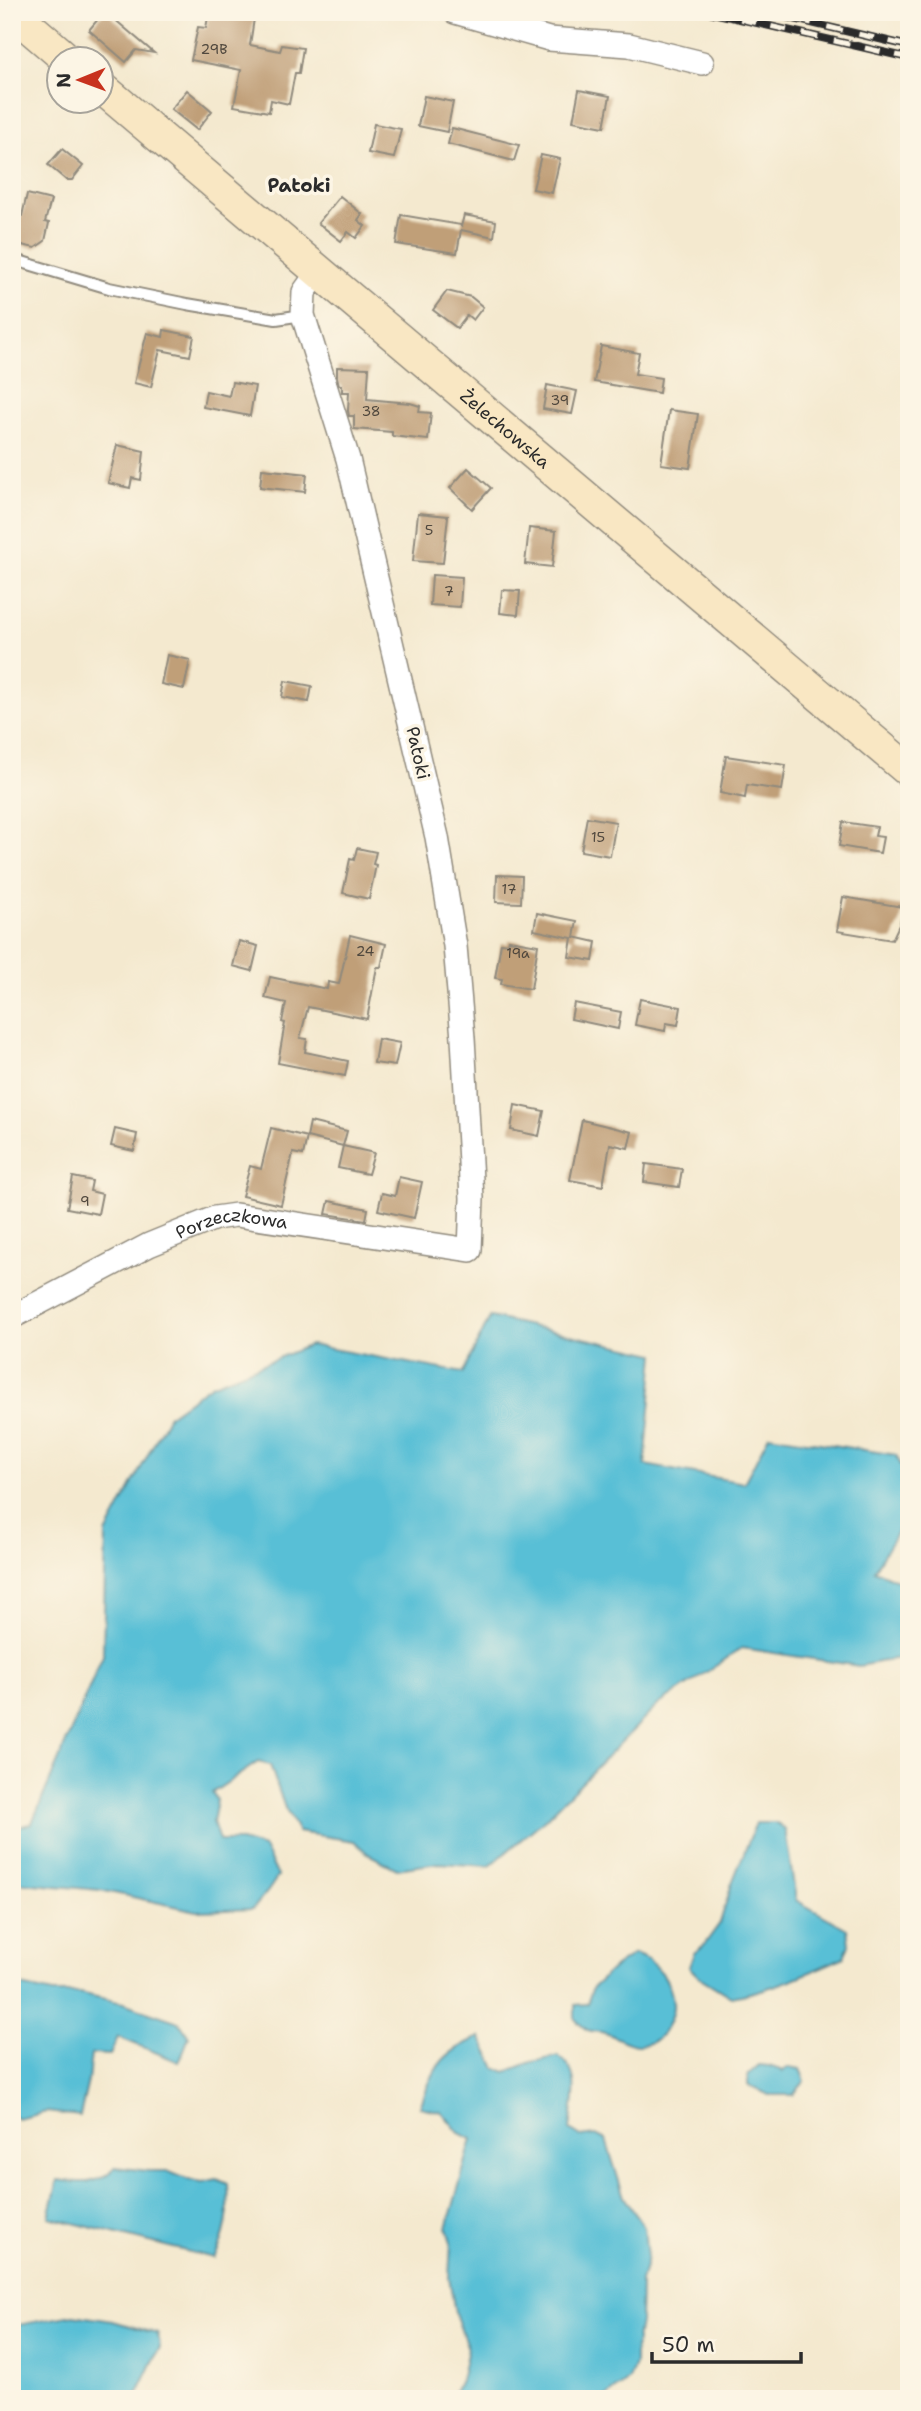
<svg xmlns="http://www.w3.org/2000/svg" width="921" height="2411" viewBox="0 0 921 2411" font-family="'Shantell Sans',sans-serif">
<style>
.water{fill:#59bfd6;stroke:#427580;stroke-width:2}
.building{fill:#c09f78}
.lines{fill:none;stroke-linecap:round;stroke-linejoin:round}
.lane-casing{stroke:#908a7d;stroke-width:14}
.street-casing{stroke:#908a7d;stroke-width:26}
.secondary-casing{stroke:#908a7d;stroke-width:35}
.lane{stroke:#fff;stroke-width:10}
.street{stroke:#fff;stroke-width:23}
.secondary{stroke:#f9e7c3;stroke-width:32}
.rail-casing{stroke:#2b2b2b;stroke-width:8}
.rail{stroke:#fcf5e5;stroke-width:5;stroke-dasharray:16;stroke-linecap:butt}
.labels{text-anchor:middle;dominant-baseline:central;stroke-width:7;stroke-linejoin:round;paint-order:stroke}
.number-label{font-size:14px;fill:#50483e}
.street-label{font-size:18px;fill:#2b2b2b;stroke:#fcf5e5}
.neighbourhood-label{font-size:19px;font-weight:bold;fill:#2b2b2b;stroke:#fcf5e5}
</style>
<rect width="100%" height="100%" fill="#fcf5e5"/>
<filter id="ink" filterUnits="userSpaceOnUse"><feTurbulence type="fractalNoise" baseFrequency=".0143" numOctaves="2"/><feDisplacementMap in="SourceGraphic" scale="14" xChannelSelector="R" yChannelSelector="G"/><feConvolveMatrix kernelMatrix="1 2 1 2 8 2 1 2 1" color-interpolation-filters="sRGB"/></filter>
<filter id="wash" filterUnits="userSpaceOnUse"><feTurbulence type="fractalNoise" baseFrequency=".00686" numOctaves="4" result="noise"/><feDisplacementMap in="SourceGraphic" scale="28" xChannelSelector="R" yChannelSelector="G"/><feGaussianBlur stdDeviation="1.57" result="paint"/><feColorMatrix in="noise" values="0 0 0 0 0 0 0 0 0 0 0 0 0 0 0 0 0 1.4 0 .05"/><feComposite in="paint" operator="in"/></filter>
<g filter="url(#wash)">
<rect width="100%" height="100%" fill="#f4e9cf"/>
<g class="water">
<polygon points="490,1317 655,1354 645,1465 744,1483 769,1435 896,1455 907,1478 903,1522 874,1570 909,1585 909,1656 859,1666 742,1648 658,1705 544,1820 490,1866 438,1863 397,1869 368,1854 354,1841 298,1832 285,1808 270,1765 258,1762 212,1793 217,1800 213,1822 219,1841 241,1841 264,1848 278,1876 268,1891 253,1909 197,1911 100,1890 12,1882 12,1829 32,1823 103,1655 106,1534 169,1415 211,1385 310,1345 463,1373"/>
<path d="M756 1823H775L785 1829 796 1900 847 1929 849 1944 844 1957C807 1974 771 1990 731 1997L699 1977 689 1967 694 1953 704 1945 720 1923 732 1883Z"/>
<path d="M634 1954C645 1958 654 1962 661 1972 668 1980 674 1997 673 2008 670 2026 659 2045 639 2045 628 2045 619 2038 608 2034 589 2027 593 2038 575 2019V2005L587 2004 593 1987 615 1967Z"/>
<polygon points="12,1984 53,1993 79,1993 123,2003 179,2022 189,2037 179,2062 118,2037 110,2055 91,2054 88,2081 80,2116 46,2112 18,2119 12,2116"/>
<path d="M480 2037 496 2068 506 2072 529 2063 558 2056C584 2073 572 2103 570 2130L581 2137 596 2135 606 2140 624 2197 644 2227 647 2257 641 2282 640 2322 635 2352V2364L629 2380 604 2399H451L462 2376 468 2349 455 2313 449 2277 451 2243 447 2228 472 2139 459 2133 442 2112 420 2107C435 2067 439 2054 480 2037Z"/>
<polygon points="759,2065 769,2066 783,2071 789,2067 800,2069 805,2081 793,2095 769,2095 748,2085 748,2075"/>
<path d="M115 2167 148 2171H167L189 2180 203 2182 217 2179 228 2184C230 2211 227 2235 214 2258L49 2217 58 2180C83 2183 97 2186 115 2167Z"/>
<polygon points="73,2315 113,2321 158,2334 160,2347 135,2399 12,2399 12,2326"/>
</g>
<g id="blocks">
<g class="building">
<polygon points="104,12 106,12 154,53 136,50 126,62 89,30"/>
<polygon points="209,12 255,12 250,45 280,51 282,45 303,48 299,73 295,73 289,104 271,100 269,112 234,106 241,70 191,60 198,27 206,28"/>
<polygon points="187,90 212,111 197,130 171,109"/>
<polygon points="579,90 610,96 604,127 573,121"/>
<polygon points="424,96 453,102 447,132 418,126"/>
<polygon points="374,124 401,129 394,158 368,153"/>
<polygon points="452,128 519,145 514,161 448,144"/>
<polygon points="62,149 83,166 72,180 66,180 48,165"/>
<polygon points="541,155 560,159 552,193 533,189"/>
<polygon points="27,194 51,200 45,222 49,223 45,241 35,248 12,243 15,215 22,216"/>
<polygon points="340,196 362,214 358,220 365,226 356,238 348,232 341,241 318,223"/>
<polygon points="401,215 461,225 461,227 464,215 496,221 494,237 461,230 457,253 396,244"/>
<polygon points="447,291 471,297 483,307 473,320 467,315 457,328 433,310"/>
<polygon points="164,330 194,336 190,356 160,350 151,387 134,383 147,333 163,337"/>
<polygon points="601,346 639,353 635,374 661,378 659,393 594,382"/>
<polygon points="337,367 369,368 367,399 410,403 420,406 419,412 431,413 428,440 392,436 392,432 354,429 354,416 349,416 348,411 349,392 342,392 342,385 339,385 337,377"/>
<polygon points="232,382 255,386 250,416 203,407 206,391 229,396"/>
<polygon points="547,385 577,391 572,414 543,409"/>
<polygon points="669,410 698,414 690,468 661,464"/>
<polygon points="117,445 144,451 141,480 132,478 130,488 108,483"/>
<polygon points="468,468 491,488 472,509 450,488"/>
<polygon points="262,469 307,474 305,492 260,487"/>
<polygon points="418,513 448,516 443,563 413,561"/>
<polygon points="529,528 556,531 552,567 525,564"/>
<polygon points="432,575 462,577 460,607 430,605"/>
<polygon points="502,590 520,591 518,615 500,613"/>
<polygon points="167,655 190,660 184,689 161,684"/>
<polygon points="285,681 312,686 309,702 282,697"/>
<polygon points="726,756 786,765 782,790 747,785 745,798 720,793"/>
<polygon points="587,817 616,822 610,856 581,851"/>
<polygon points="843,822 877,827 875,836 883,837 880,853 839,846"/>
<polygon points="357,848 376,852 373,864 376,865 369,899 343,893 350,859 354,860"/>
<polygon points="497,875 522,876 521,903 496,902"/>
<polygon points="843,897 903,907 900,923 892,940 837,931"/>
<polygon points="537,913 577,921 574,937 596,942 593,961 569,957 572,938 534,930"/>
<polygon points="350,935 386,944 381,967 377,967 367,1019 308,1007 300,1038 307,1039 305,1052 348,1061 345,1076 278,1063 285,1023 282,1022 286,1003 265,998 270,977 327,989 328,982 339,984"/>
<polygon points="509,940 538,945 531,989 501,984 502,979 495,978 501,943 508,944"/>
<polygon points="239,941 258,946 252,971 233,966"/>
<polygon points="640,999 681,1007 678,1025 666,1023 665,1031 635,1025"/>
<polygon points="574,1003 621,1012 618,1029 571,1019"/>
<polygon points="378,1039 400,1043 395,1066 374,1063"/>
<polygon points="515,1105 544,1111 539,1136 511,1130"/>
<polygon points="582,1120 632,1132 628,1148 610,1144 603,1186 570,1180"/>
<polygon points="310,1122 347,1131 343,1146 307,1137"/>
<polygon points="271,1128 307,1137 303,1155 293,1153 281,1205 242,1196 250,1166 261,1169"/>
<polygon points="115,1129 137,1134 134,1151 111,1146"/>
<polygon points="343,1146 374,1153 368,1174 338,1168"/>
<polygon points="646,1164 682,1169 679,1187 644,1182"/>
<polygon points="73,1177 92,1181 90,1191 102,1194 98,1214 67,1208"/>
<polygon points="399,1177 422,1182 414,1218 378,1210 382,1193 395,1196"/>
<polygon points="329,1201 368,1209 366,1220 326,1214"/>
</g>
</g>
</g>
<g filter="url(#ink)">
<use href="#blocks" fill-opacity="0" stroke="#908a7d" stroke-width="2"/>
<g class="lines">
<g class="lane-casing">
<polyline id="lane" points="12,259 109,288 187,304 276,319 303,315"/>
</g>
<g class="street-casing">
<g id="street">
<polyline points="455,12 549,39 629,45 702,63"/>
<path id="s1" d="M12 1317 149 1245 215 1218 236 1215 470 1250 472 1198 463 1038 455 946 437 837 348 459 303 315 304 292 319 271"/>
</g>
</g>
<g class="secondary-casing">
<g id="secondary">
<polyline points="12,12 68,60"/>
<path id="s2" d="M102 88 909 771"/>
</g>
</g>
<use href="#lane" class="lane"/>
<use href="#street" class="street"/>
<use href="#secondary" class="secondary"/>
<g class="rail-casing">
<g id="rail">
<polyline points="709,12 909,58"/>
<polyline points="765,12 909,46"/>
</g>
</g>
<use href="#rail" class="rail"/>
</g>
</g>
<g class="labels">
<g class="number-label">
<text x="214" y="49">29B</text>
<text x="560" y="400">39</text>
<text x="371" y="411">38</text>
<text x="429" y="530">5</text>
<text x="449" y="591">7</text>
<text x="598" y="837">15</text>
<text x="509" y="889">17</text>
<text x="365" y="951">24</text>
<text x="518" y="953">19a</text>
<text x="85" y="1201">9</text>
</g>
<g class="street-label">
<text stroke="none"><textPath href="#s2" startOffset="528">Żelechowska</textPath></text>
<text transform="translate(418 753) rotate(77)">Patoki</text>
<text stroke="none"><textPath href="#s1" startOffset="242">Porzeczkowa</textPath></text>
</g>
<g class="neighbourhood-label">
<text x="299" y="185">Patoki</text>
</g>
</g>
<rect width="921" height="2411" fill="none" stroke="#fcf5e5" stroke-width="42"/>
<g transform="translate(80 80) rotate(269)"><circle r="33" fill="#fcf5e5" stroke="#a8a49b" stroke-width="2"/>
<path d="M0-5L12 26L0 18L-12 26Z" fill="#c8321e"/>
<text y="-10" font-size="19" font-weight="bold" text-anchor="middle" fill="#2b2b2b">N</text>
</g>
<path d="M652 2352v10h149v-10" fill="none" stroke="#2b2b2b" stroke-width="3.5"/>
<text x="662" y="2352" font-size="21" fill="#2b2b2b" stroke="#fcf5e5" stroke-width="5" paint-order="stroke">50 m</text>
</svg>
